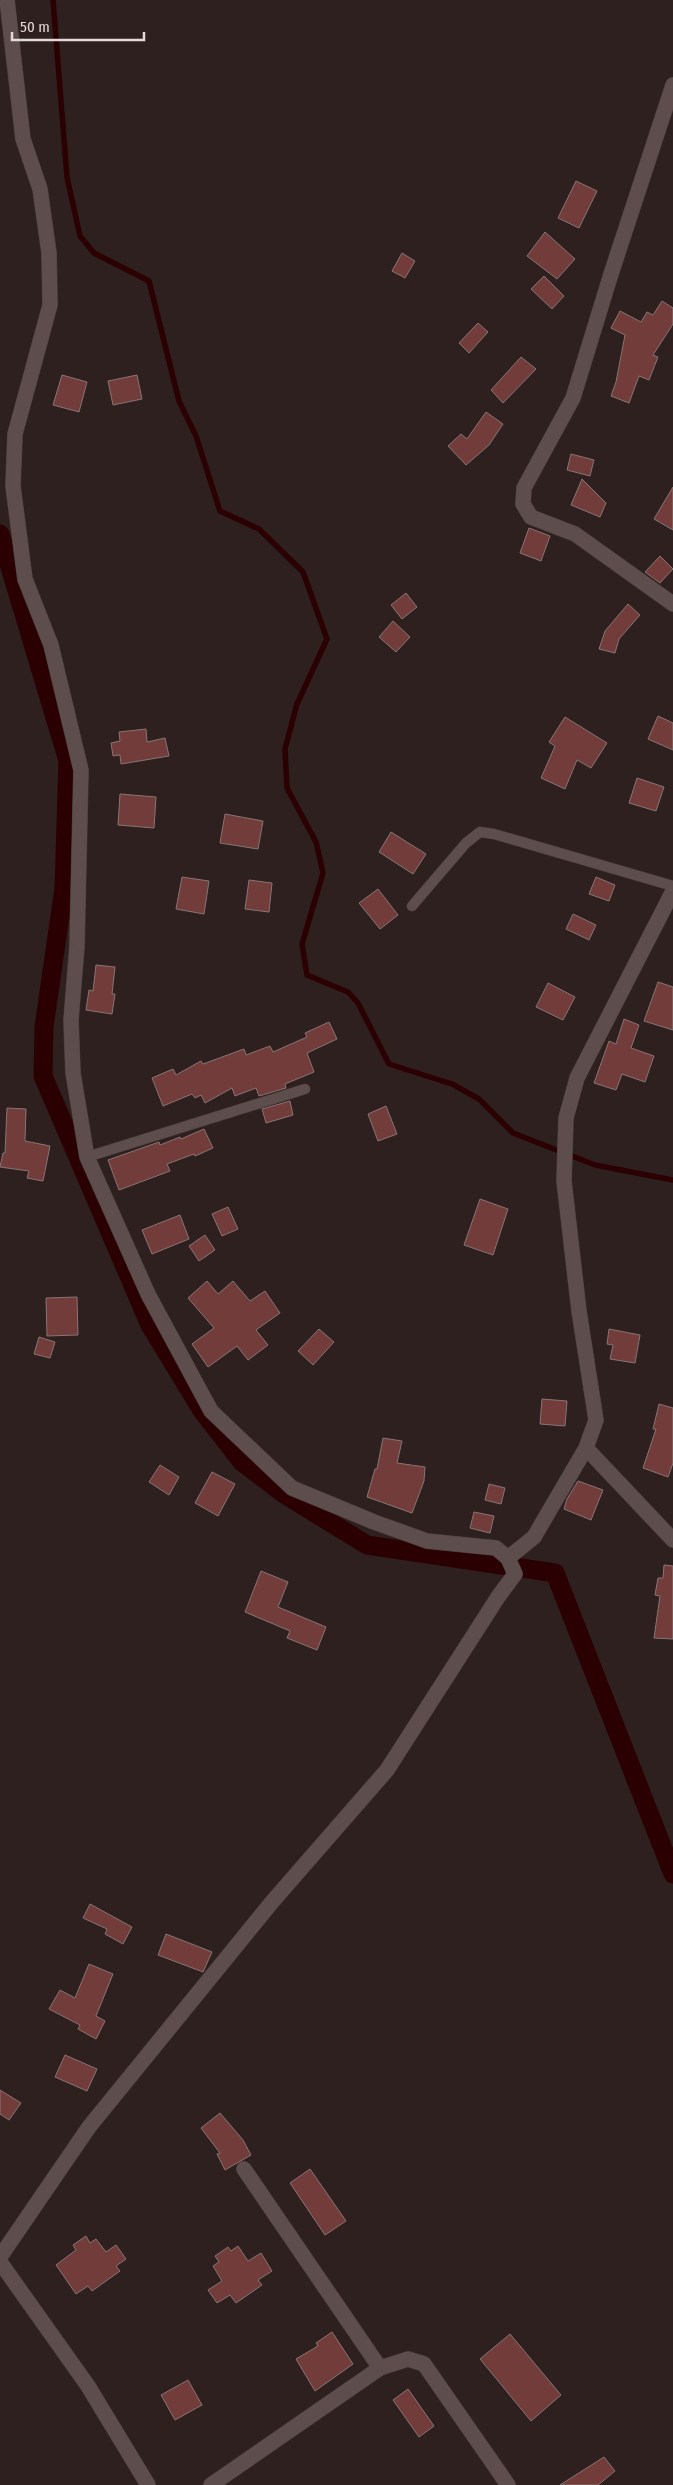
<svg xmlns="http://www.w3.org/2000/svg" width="673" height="2485" viewBox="0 0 673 2485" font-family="'Fira Sans Condensed',sans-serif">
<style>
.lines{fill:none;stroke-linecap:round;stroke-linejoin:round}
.stream{stroke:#2b0003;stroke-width:5.5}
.canal{stroke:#2b0003;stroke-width:19}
.building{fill:#723c3b;stroke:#877574}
.lane-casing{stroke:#473b3b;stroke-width:11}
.street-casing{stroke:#473b3b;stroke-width:16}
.lane{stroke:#5d4d4c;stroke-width:10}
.street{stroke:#5d4d4c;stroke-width:15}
</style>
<rect width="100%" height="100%" fill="#2e201f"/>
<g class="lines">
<polyline class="stream" points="53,0 67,177 80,236 94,253 149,281 179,401 196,436 220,511 259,529 303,572 327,639 297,704 285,749 287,788 316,842 323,873 302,944 307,975 348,992 358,1003 389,1064 452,1084 479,1099 513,1133 595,1165 673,1180"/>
<polyline class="canal" points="0,534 68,761 64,888 44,1027 43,1076 150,1325 203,1412 242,1462 284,1494 367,1545 555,1573 673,1874"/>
</g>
<g class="building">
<polygon points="576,181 597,191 579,228 558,218"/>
<polygon points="545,232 575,259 557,279 527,256"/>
<polygon points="402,253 415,261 405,278 392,271"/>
<polygon points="544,276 564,296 552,309 531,289"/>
<polygon points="662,301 673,308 673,324 653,355 658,357 649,380 639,376 629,403 611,396 616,382 625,335 611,328 620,311 641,322 647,312 653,315"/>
<polygon points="478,323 488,332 469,353 459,343"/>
<polygon points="521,357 536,369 503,403 491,390"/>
<polygon points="62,375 87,382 79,412 53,405"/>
<polygon points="137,375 142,399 113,405 108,381"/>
<polygon points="486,412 503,424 489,445 466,465 448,446 461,434 467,439"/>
<polygon points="571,454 594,460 590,476 567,470"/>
<polygon points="582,479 606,503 600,517 571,505"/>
<polygon points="673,487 673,530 654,519"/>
<polygon points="529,528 550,536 541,561 520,553"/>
<polygon points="660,556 673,569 660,583 645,572"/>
<polygon points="406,593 417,607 402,619 391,605"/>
<polygon points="628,604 640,615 619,639 615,653 599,649 605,631"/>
<polygon points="393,621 410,637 396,652 379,637"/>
<polygon points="658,716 673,723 673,750 648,739"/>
<polygon points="565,717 607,743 591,768 577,760 565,789 541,778 555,746 549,742"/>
<polygon points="146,729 147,742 165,738 169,756 121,764 120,755 113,756 111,743 120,741 119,732"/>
<polygon points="637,778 664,787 656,811 629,803"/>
<polygon points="120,794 156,797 154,828 118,825"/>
<polygon points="225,814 263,821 258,849 220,843"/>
<polygon points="391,832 426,854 413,874 379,852"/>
<polygon points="182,877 209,881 204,914 176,909"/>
<polygon points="596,877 615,885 609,901 589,894"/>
<polygon points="249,880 272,883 269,912 245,909"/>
<polygon points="378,889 398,915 380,929 359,903"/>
<polygon points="573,914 596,925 589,940 566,929"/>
<polygon points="96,965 115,967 112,994 115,994 112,1014 86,1010 89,990 93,991"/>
<polygon points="658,982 673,987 673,1030 644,1021"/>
<polygon points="548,983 575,997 563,1020 536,1007"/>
<polygon points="624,1019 639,1025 631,1048 654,1056 645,1082 622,1074 616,1090 594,1083 609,1041 616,1044"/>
<polygon points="329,1022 337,1039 307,1053 314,1072 285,1084 286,1088 259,1096 256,1088 235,1096 232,1088 205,1103 201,1095 195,1098 192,1094 163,1106 152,1078 173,1069 176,1075 201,1061 203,1064 244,1049 246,1055 270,1046 273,1052 307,1037 305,1033"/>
<polygon points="290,1101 293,1115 266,1123 262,1109"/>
<polygon points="386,1106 397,1134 378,1141 368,1114"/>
<polygon points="7,1108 26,1109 25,1141 50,1146 43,1181 27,1178 29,1171 0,1167 3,1153 5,1153"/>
<polygon points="204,1129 213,1148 195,1156 194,1154 167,1164 170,1171 119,1190 108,1160 159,1142 160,1145 180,1137 181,1139"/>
<polygon points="480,1199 508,1209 493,1255 464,1245"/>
<polygon points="228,1207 238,1229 222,1236 212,1214"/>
<polygon points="180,1215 189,1239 152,1254 142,1230"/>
<polygon points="205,1235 215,1250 199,1261 189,1246"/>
<polygon points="207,1281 218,1294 233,1281 250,1301 265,1291 280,1313 256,1330 268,1345 248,1360 237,1346 208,1367 192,1344 214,1328 188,1298"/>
<polygon points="77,1297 78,1335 47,1336 46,1298"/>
<polygon points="319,1329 334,1342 313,1365 298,1351"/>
<polygon points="609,1329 640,1335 635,1363 610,1359 613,1345 607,1344"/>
<polygon points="39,1337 55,1342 50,1358 34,1354"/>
<polygon points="542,1399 567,1401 565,1426 540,1424"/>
<polygon points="659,1404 673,1408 673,1463 668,1477 643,1468 656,1429 653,1429"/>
<polygon points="383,1438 402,1441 397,1463 425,1467 424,1481 412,1513 367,1497 375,1469 377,1469"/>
<polygon points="160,1465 179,1477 169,1495 149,1482"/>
<polygon points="212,1472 235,1484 218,1516 195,1503"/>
<polygon points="578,1481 603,1490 591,1520 564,1509 567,1499"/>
<polygon points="489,1484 505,1488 501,1504 485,1500"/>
<polygon points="474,1512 494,1516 490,1533 470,1528"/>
<polygon points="664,1565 673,1566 673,1639 654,1638 660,1596 655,1595 658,1578 663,1578"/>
<polygon points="261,1571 288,1582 278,1607 326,1627 317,1650 287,1638 290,1631 245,1612"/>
<polygon points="90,1904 132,1927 123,1944 105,1934 107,1929 83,1918"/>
<polygon points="166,1934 212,1952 203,1972 158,1955"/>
<polygon points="89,1964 113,1974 96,2016 105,2021 96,2039 78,2029 80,2025 49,2009 60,1990 75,1998"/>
<polygon points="65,2055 97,2069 87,2091 55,2077"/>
<polygon points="0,2090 21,2103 9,2120 0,2114"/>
<polygon points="220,2113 243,2140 251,2155 225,2170 217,2154 220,2153 201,2128"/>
<polygon points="310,2169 346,2221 325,2235 290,2183"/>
<polygon points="86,2236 90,2243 96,2239 106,2252 116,2245 126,2259 116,2266 120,2271 92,2291 88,2286 76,2294 56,2265 76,2250 73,2245"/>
<polygon points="238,2246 248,2261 261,2253 272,2271 258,2280 262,2285 236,2303 230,2295 217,2303 208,2290 222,2281 213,2266 219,2262 215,2256 228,2247 231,2251"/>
<polygon points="332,2332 353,2364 315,2391 296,2359 318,2346 316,2343"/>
<polygon points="510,2334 561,2395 531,2421 480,2359"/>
<polygon points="188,2380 202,2405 175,2420 161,2395"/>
<polygon points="408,2389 434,2426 419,2437 393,2400"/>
<polygon points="604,2457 615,2471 598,2485 560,2485"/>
</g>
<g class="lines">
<g class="lane-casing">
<g id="lane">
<polyline points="412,906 466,843 480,832 494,834 673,886"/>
<polyline points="87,1157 305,1089"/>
</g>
</g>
<g class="street-casing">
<g id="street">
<polyline points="673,85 611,274 573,398 524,488 523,504 531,517 575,534 673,604"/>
<polyline points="586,1448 673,1540"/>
<polyline points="508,1558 534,1537 586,1448 596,1420 579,1311 564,1181 566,1118 577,1078 673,891"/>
<polyline points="244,2169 380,2368"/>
<polyline points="0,2257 89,2127 272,1902 387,1770 498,1597 515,1574 508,1558 496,1548 427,1541 374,1522 292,1488 211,1411 148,1294 87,1157 73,1073 71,1020 77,946 81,770 51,645 25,579 13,486 15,434 50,305 49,253 40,189 23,139 7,0"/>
<polyline points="0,2262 88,2386 148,2485"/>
<polyline points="211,2485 380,2368 408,2359 424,2364 508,2485"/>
</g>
</g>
<use href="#lane" class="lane"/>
<use href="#street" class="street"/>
</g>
<path d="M12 32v8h132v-8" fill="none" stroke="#e3d9d9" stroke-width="2.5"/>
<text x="20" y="32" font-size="15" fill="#e3d9d9" stroke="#2e201f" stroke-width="4" paint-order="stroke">50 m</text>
</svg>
